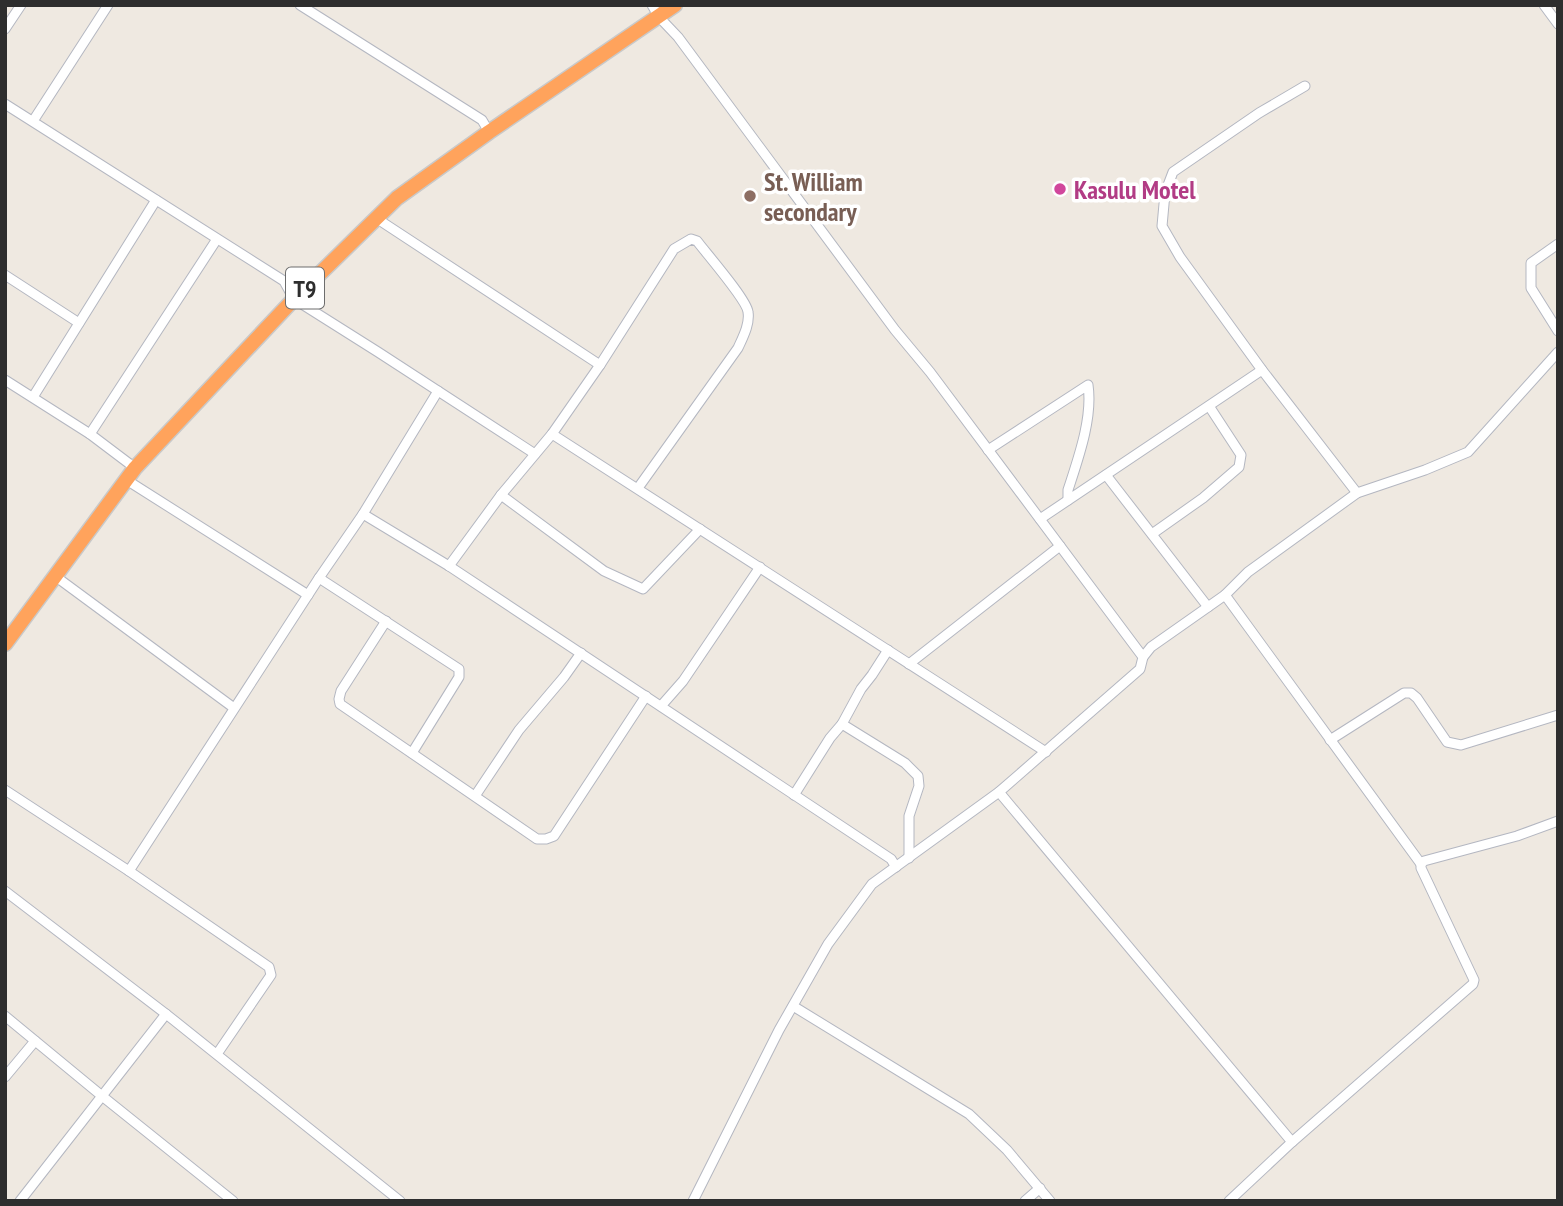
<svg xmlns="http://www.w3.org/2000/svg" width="1563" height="1206" viewBox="0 0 1563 1206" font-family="'PT Sans Narrow',sans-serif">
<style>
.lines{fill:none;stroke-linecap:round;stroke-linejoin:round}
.minor-casing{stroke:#b4b7c1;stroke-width:11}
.highway-casing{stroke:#c9c9c9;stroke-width:17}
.minor{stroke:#fff;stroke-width:9}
.highway{stroke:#ffa35c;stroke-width:14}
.hotel-dot{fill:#d1479c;stroke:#fff;stroke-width:2.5}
.education-dot{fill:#8d6e63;stroke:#fff;stroke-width:2.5}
.labels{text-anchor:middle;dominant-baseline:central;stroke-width:7;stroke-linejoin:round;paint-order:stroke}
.shield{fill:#fff;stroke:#6d6d6d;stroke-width:2}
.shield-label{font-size:24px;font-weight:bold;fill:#2e2e2e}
.education-label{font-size:26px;font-weight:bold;fill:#785e54;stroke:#fff;text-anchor:start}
.hotel-label{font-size:26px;font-weight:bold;fill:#b23c85;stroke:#fff;text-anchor:start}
</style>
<rect width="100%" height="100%" fill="#efe9e1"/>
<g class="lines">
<g class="minor-casing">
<g id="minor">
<polyline points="300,5 482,120 489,132"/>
<polyline points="652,5 659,17 678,37 895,330 930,372 1143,657 1140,669 999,792 872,884 828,944 779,1030 693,1201"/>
<polyline points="1544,5 1558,24"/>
<polyline points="5,29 21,5"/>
<polyline points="1305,86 1259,113 1173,172 1165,193 1162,226 1180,257 1262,370 1357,493"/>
<polyline points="5,104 284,281 294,299 378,352 535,454"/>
<polyline points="33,121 108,5"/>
<polyline points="376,218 600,365"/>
<polyline points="1558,244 1531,263 1531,288 1558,331"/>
<polyline points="5,275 79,323"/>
<polyline points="5,380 90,434 135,468"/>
<polyline points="33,397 156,200"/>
<polyline points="90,434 217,239"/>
<polyline points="552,434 1046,752"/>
<path d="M988 450 1088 385C1093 418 1078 459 1068 490V500"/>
<polyline points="1106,475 1208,607"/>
<polyline points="125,479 308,595"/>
<polyline points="501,495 604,571 643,589 700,529"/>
<polyline points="363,514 449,566 891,859 896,867"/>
<polyline points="1040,519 1262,370"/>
<polyline points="1152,534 1203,498 1239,467 1241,455 1209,406"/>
<path d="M449 566 501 495 552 434 600 365 674 249 691 239 697 241C706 253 747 300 748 312 750 324 743 337 738 348L638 488"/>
<polyline points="55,576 234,708"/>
<polyline points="319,578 459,669 459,677 412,753"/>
<polyline points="1225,595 1421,864"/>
<polyline points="386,621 341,691 339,699 340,704 537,839 546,839 554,836 646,696"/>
<polyline points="1143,657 1151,647 1225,595 1248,572 1357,493 1425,470 1468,452 1558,352"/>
<polyline points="909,664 1060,546"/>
<polyline points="661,706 683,681 760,567"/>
<polyline points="842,724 905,763 918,776 919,786 909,816 909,858"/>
<polyline points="1330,740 1404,693 1411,693 1417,698 1447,742 1461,745 1558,715"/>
<polyline points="5,790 129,871 269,967 271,975 217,1054"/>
<polyline points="999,792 1292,1142"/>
<polyline points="794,795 830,738 842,724 861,689 872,675 888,650"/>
<polyline points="475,796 519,730 564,677 581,653"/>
<polyline points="129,871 319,578 363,514 438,391"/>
<polyline points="5,891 166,1014 400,1201"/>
<polyline points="793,1006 969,1114 1007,1150 1050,1201"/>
<polyline points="5,1016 102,1096 233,1201"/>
<polyline points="5,1077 35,1041"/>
<polyline points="20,1201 166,1014"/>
<polyline points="1025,1201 1040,1188"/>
<polyline points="1229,1201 1292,1142 1473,984 1474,980 1421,868 1421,864 1424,861 1517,836 1558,821"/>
</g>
</g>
<g class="highway-casing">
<polyline id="highway" points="5,644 135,468 294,299 397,198 489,132 675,5"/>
</g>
<use href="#minor" class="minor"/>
<use href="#highway" class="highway"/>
</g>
<circle class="hotel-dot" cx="1060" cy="189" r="7"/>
<circle class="education-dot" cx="750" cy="196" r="7"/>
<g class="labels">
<rect class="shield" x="286" y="267.5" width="38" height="41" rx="5"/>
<g class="shield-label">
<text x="305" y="288">T9</text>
</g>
<g class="education-label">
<text x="764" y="181">St. William<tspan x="764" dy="30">secondary</tspan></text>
</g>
<g class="hotel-label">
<text x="1074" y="189">Kasulu Motel</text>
</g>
</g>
<rect width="1563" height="1206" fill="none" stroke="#2e2e2e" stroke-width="14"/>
</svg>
